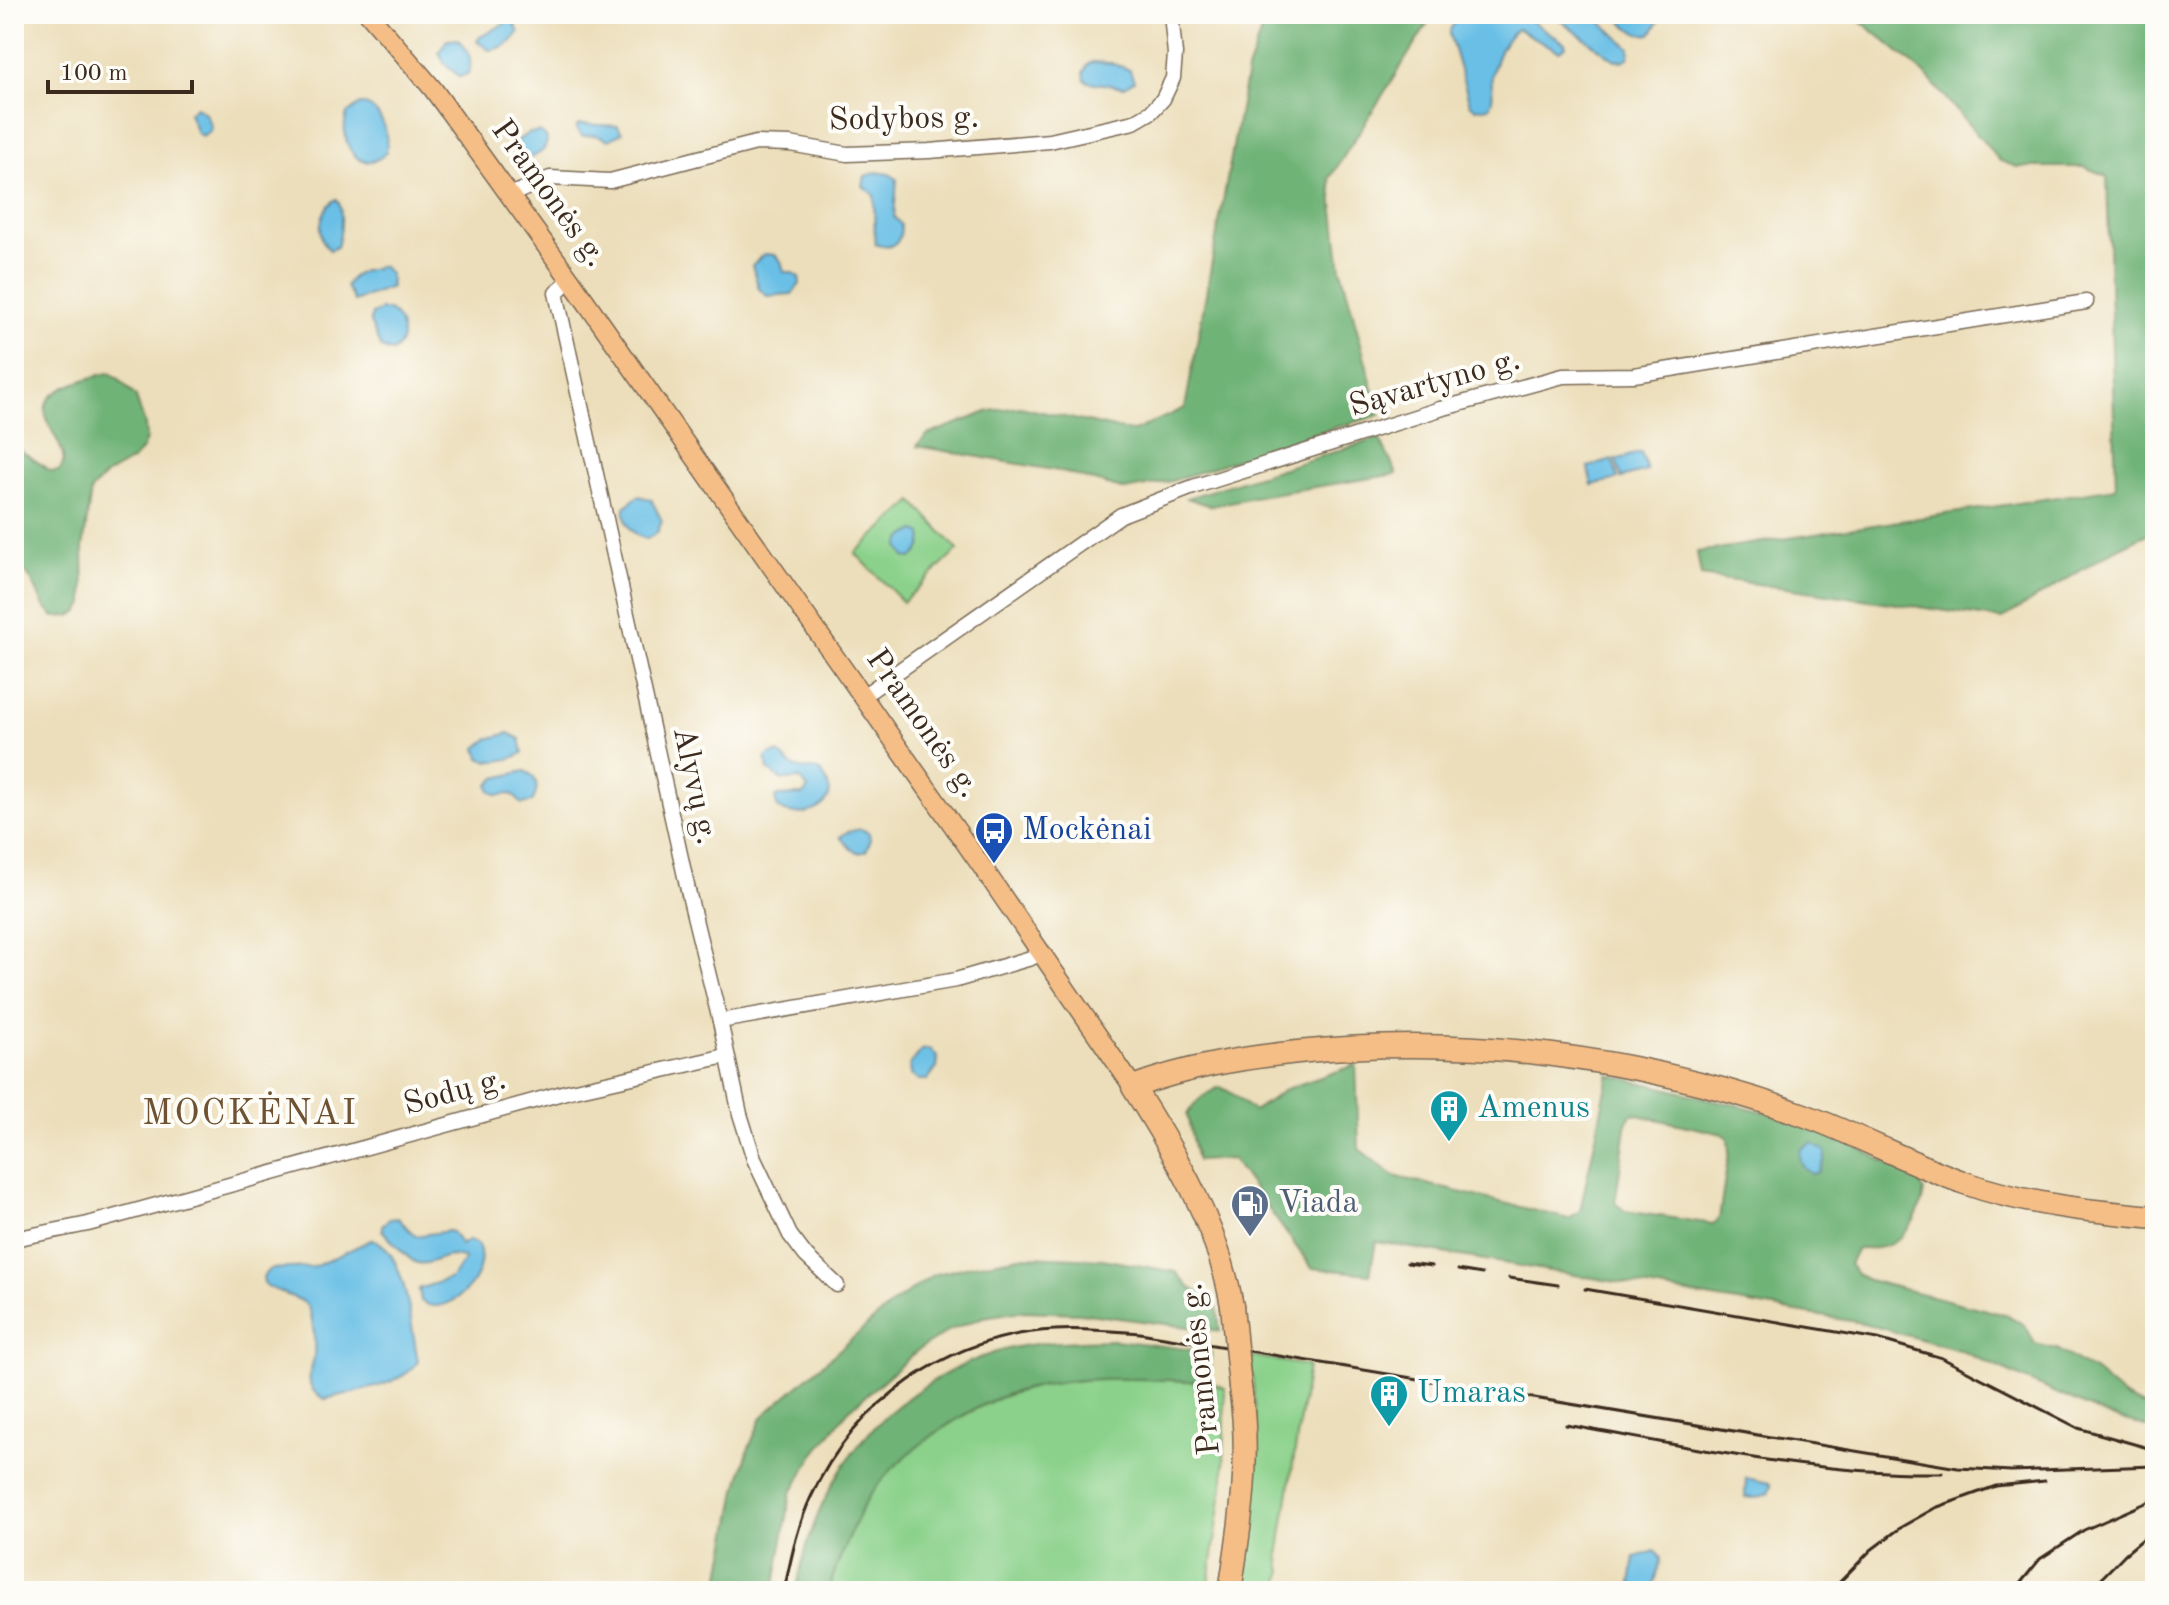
<svg xmlns="http://www.w3.org/2000/svg" width="2169" height="1605" viewBox="0 0 2169 1605" font-family="'Old Standard TT',serif">
<style>
.green{fill:#8bd18b;stroke:#637e54;stroke-width:2}
.forest{fill:#70b377;stroke:#566e4a;stroke-width:2;fill-rule:evenodd}
.water{fill:#69bfe6;stroke:#527482;stroke-width:2}
.lines{fill:none;stroke-linecap:round;stroke-linejoin:round}
.minor-casing{stroke:#796955;stroke-width:17}
.major-casing{stroke:#796955;stroke-width:21}
.highway-casing{stroke:#796955;stroke-width:25}
.minor{stroke:#fff;stroke-width:14}
.major{stroke:#f6be87;stroke-width:18}
.highway{stroke:#f6be87;stroke-width:22}
.rail{stroke:#3b2a1e;stroke-width:3}
.highway-bridge-casing{stroke:#796955;stroke-width:25;stroke-linecap:butt}
.highway-bridge{stroke:#f6be87;stroke-width:22}
.labels{text-anchor:middle;dominant-baseline:central;stroke-width:8;stroke-linejoin:round;paint-order:stroke}
.street-label{font-size:32px;fill:#3b2a1e;stroke:#fdfcf7}
.transit-label{font-size:32px;fill:#164399;stroke:#fdfcf7;text-anchor:start}
.culture-label{font-size:32px;fill:#0d838f;stroke:#fdfcf7;text-anchor:start}
.service-label{font-size:32px;fill:#4e5e75;stroke:#fdfcf7;text-anchor:start}
.quarter-label{font-size:36px;letter-spacing:2px;fill:#6e5232;stroke:#fdfcf7}
</style>
<rect width="100%" height="100%" fill="#fdfcf7"/>
<filter id="ink" filterUnits="userSpaceOnUse"><feTurbulence type="fractalNoise" baseFrequency=".0125" numOctaves="2"/><feDisplacementMap in="SourceGraphic" scale="16" xChannelSelector="R" yChannelSelector="G"/><feConvolveMatrix kernelMatrix="1 2 1 2 8 2 1 2 1" color-interpolation-filters="sRGB"/></filter>
<filter id="wash" filterUnits="userSpaceOnUse"><feTurbulence type="fractalNoise" baseFrequency=".006" numOctaves="4" result="noise"/><feDisplacementMap in="SourceGraphic" scale="32" xChannelSelector="R" yChannelSelector="G"/><feGaussianBlur stdDeviation="1.8" result="paint"/><feColorMatrix in="noise" values="0 0 0 0 0 0 0 0 0 0 0 0 0 0 0 0 0 1.4 0 .05"/><feComposite in="paint" operator="in"/></filter>
<g filter="url(#wash)">
<rect width="100%" height="100%" fill="#ecdeba"/>
<g class="green">
<polygon points="913,501 958,550 903,602 855,553"/>
<polygon points="1251,1356 1308,1366 1279,1555 1282,1572 1278,1591 1240,1591 1253,1512 1258,1451"/>
<path d="M1107 1377 1208 1382 1225 1388 1224 1477 1208 1591H829C834 1568 856 1515 869 1496 899 1451 972 1404 1023 1390 1049 1382 1080 1381 1107 1377Z"/>
</g>
<g class="forest">
<polygon points="1267,14 1434,14 1330,178 1341,269 1380,415 1309,435 1172,481 1125,490 1059,471 917,446 927,435 990,411 1020,407 1132,432 1185,408 1247,71"/>
<polygon points="1852,14 2155,14 2155,530 2116,549 2002,619 1701,576 1697,552 2116,488 2107,176 2084,167 2017,167 2000,161 1925,74"/>
<path d="M110 373 118 378 136 397 145 425 146 439 142 449 134 459 106 475 91 490 83 548 84 604 79 612 70 616 54 617 45 608 32 581 14 557V446L51 471H59C81 444 8 408 73 384 86 379 97 375 110 373Z"/>
<polygon points="1379,438 1397,474 1258,496 1211,506 1187,498"/>
<path d="M1356 1065 1359 1149 1394 1176 1569 1219 1580 1211 1609 1075 1766 1112 1848 1142 1920 1181 1924 1192C1920 1216 1903 1246 1876 1248 1869 1249 1864 1247 1857 1249L1849 1264 1856 1274 1868 1280 2006 1315C2028 1325 2025 1325 2035 1344L2057 1349 2095 1372 2123 1396 2141 1405 2155 1408V1430L2108 1416 1959 1350 1863 1323 1376 1242 1370 1274 1312 1268 1232 1159 1197 1161 1187 1115C1195 1101 1205 1094 1220 1087 1234 1092 1241 1103 1254 1111L1286 1089ZM1633 1114 1723 1134 1728 1138 1729 1152 1719 1219 1713 1224 1625 1211 1615 1203 1627 1121Z"/>
<polygon points="1026,1256 1102,1259 1176,1272 1189,1287 1207,1297 1217,1307 1220,1331 1080,1313 1023,1311 983,1317 950,1330 918,1350 848,1411 813,1456 791,1493 774,1591 718,1591 737,1490 748,1450 762,1417 892,1304 933,1275 974,1265"/>
<path d="M1115 1340 1211 1352 1208 1382C1147 1379 1085 1374 1025 1389 973 1402 900 1452 870 1495 857 1514 834 1569 829 1591H796C814 1492 862 1416 953 1370 977 1358 1002 1348 1029 1345 1057 1341 1086 1341 1115 1340Z"/>
</g>
<g class="water">
<path d="M1459 14H1521L1565 43 1566 46 1559 51 1518 29C1504 36 1496 59 1492 74 1490 87 1496 95 1489 107L1476 109 1470 104 1450 36V30Z"/>
<polygon points="1552,14 1603,14 1600,21 1630,48 1629,57 1623,61 1615,60"/>
<path d="M1613 14H1659L1661 18 1651 34C1635 37 1625 23 1613 14Z"/>
<path d="M509 21 514 23 519 32C514 43 500 49 489 50L477 41 480 37Z"/>
<path d="M458 39C468 49 473 59 469 73L460 77 444 63 439 52 447 40Z"/>
<polygon points="1092,62 1112,63 1130,70 1134,81 1124,87 1089,82 1085,80 1084,72 1088,64"/>
<path d="M360 104C380 105 392 137 385 154 357 178 338 139 347 114Z"/>
<polygon points="196,107 205,113 211,126 210,131 202,136 197,133 189,113"/>
<polygon points="583,124 618,126 622,133 609,140 595,135 582,136 576,129 578,125"/>
<path d="M540 132 547 138C547 151 539 154 529 158L518 154 515 149 518 140 529 133Z"/>
<path d="M877 172 889 174 897 179 894 217 901 225C901 243 894 251 875 244L874 195 863 186 865 176Z"/>
<path d="M337 199C344 210 341 234 337 247L330 250C314 238 320 207 337 199Z"/>
<polygon points="765,254 775,255 781,261 784,272 791,272 799,277 800,284 792,294 767,296 759,289 752,265"/>
<path d="M382 266 389 273 391 287 354 301 346 286C353 272 368 269 382 266Z"/>
<path d="M381 310H389C403 320 408 342 392 352L381 348 370 322 372 314Z"/>
<polygon points="1641,452 1647,471 1621,478 1616,460"/>
<polygon points="1613,460 1618,479 1592,485 1588,467"/>
<path d="M638 496 651 499 662 521 657 533 647 539C631 535 623 522 625 507Z"/>
<path d="M917 531 922 534C924 544 920 553 911 558L905 557 899 547C901 538 908 533 917 531Z"/>
<path d="M509 733 520 739 523 753C512 760 491 764 480 758L477 748 488 739Z"/>
<path d="M778 753C783 756 787 763 793 766 812 777 820 755 830 792 827 813 793 820 778 808L775 799 777 796 803 795 808 789 801 779 782 780 768 770 766 758 771 754Z"/>
<path d="M525 771C539 777 539 790 532 802L522 804 512 794 498 795 491 791 489 785 496 778Z"/>
<polygon points="861,829 869,833 870,841 866,851 860,853 851,849 840,837 847,832"/>
<polygon points="930,1049 938,1058 937,1068 927,1080 918,1080 911,1075 910,1064 922,1050"/>
<path d="M1812 1143 1825 1151V1159L1819 1172 1812 1174C1802 1168 1798 1161 1801 1149Z"/>
<path d="M398 1218 415 1236 448 1231 452 1232 461 1245 468 1240 477 1244C494 1275 446 1321 421 1301L419 1289 451 1278 465 1259C445 1249 429 1269 415 1262 408 1259 388 1237 382 1230V1225L390 1219Z"/>
<path d="M373 1239C407 1252 411 1329 418 1361 404 1386 352 1392 325 1399 319 1396 314 1393 311 1387 307 1377 313 1366 314 1356 315 1341 314 1321 308 1307 300 1292 244 1291 270 1269L314 1267Z"/>
<polygon points="1746,1478 1769,1483 1771,1486 1768,1494 1756,1498 1745,1497"/>
<polygon points="1656,1551 1661,1559 1653,1590 1631,1585 1635,1557"/>
</g>
</g>
<g filter="url(#ink)">
<g class="lines">
<g class="minor-casing">
<g id="minor">
<polyline points="510,195 550,178 610,181 756,143 790,144 847,154 929,151 1050,141 1134,122 1151,112 1163,99 1173,78 1175,54 1171,14"/>
<polyline points="570,279 556,293 690,899 720,1021 740,1114 754,1159 790,1235 806,1256 837,1285"/>
<polyline points="863,696 1121,515 1193,487 1440,409 1563,376 1634,375 2086,302"/>
<polyline points="720,1021 956,980 1031,958 1042,952"/>
<polyline points="14,1239 88,1224 566,1092 726,1056"/>
</g>
</g>
<g class="major-casing">
<polyline id="major" points="369,14 433,89 570,279 985,871 1133,1087"/>
</g>
<g class="highway-casing">
<g id="highway">
<path d="M1232 1306C1218 1225 1176 1155 1133 1087 1185 1067 1242 1058 1298 1052 1466 1034 1638 1057 1798 1113 1855 1133 1908 1163 1965 1183 2027 1205 2090 1211 2155 1217"/>
<path d="M1230 1591C1241 1522 1251 1457 1240 1387"/>
</g>
</g>
<use href="#minor" class="minor"/>
<use href="#major" class="major"/>
<use href="#highway" class="highway"/>
<g class="rail">
<polyline points="1407,1263 1432,1266"/>
<polyline points="1458,1270 1482,1274"/>
<polyline points="1509,1278 1558,1285"/>
<polyline points="1585,1289 1878,1339 1942,1358 2078,1428 2155,1450"/>
<path d="M1566 1425C1691 1447 1815 1475 1942 1473"/>
<path d="M784 1591C791 1559 797 1527 811 1497 855 1402 949 1335 1055 1330 1083 1328 1112 1331 1140 1333L1958 1468 2011 1471 2155 1466"/>
<polyline points="1831,1591 1871,1550 1903,1526 1935,1508 1996,1486 2045,1481"/>
<polyline points="2014,1591 2040,1559 2084,1530 2155,1499"/>
<polyline points="2089,1591 2125,1554 2155,1529"/>
</g>
<g class="highway-bridge-casing">
<polyline id="highway-bridge" points="1232,1306 1240,1387"/>
</g>
<use href="#highway-bridge" class="highway-bridge"/>
</g>
</g>
<defs>
<g id="bus-pin" transform="scale(2)"><path d="M0 17L-7.5 6A9.5 9.5 0 1 1 7.5 6Z" fill="#1a4fb4" stroke="#fdfcf7"/><path d="M-5-6H5V4H4V6H2V4H-2V6H-4V4H-5ZM-3.5-4V0h7V-4ZM-3.5 1.2v1.5H-2V1.2ZM2 1.2v1.5H3.5V1.2Z" fill="#fff"/></g>
<g id="building-pin" transform="scale(2)"><path d="M0 17L-7.5 6A9.5 9.5 0 1 1 7.5 6Z" fill="#0f9aa8" stroke="#fdfcf7"/><path d="M-4-6H4V6H1V3H-1V6H-4ZM-2.5-4.3h1.7v1.8h-1.7ZM.8-4.3h1.7v1.8H.8ZM-2.5-1h1.7V.8h-1.7ZM.8-1h1.7V.8H.8Z" fill="#fff"/></g>
<g id="fuel-pin" transform="scale(2)"><path d="M0 17L-7.5 6A9.5 9.5 0 1 1 7.5 6Z" fill="#5c6f8a" stroke="#fdfcf7"/><path d="M-5.5-6h7V0h2V4h1.3V-2.5L3-4.5l.8-.8L6-3V5H2.5V1h-1V6h-7ZM-4.2-4.7v3.2H.2V-4.7Z" fill="#fff"/></g>
</defs>
<g fill-rule="evenodd">
<use href="#bus-pin" x="994" y="831"/>
<use href="#building-pin" x="1449" y="1109"/>
<use href="#fuel-pin" x="1250" y="1204"/>
<use href="#building-pin" x="1389" y="1394"/>
</g>
<g class="labels">
<g class="street-label">
<text transform="translate(904 120) rotate(-1)">Sodybos g.</text>
<text transform="translate(548 194) rotate(54)">Pramonės g.</text>
<text transform="translate(1435 384) rotate(-16)">Sąvartyno g.</text>
<text transform="translate(922 724) rotate(55)">Pramonės g.</text>
<text transform="translate(694 786) rotate(78)">Alyvų g.</text>
<text transform="translate(455 1093) rotate(-15)">Sodų g.</text>
<text transform="translate(1202 1369) rotate(-96)">Pramonės g.</text>
</g>
<g class="transit-label">
<text x="1022" y="831">Mockėnai</text>
</g>
<g class="culture-label">
<text x="1477" y="1109">Amenus</text>
<text x="1417" y="1394">Umaras</text>
</g>
<g class="service-label">
<text x="1278" y="1204">Viada</text>
</g>
<g class="quarter-label">
<text x="250" y="1115">MOCKĖNAI</text>
</g>
</g>
<rect width="2169" height="1605" fill="none" stroke="#fdfcf7" stroke-width="48"/>
<path d="M48 80v12h144v-12" fill="none" stroke="#3b2a1e" stroke-width="4"/>
<text x="60" y="80" font-size="24" fill="#3b2a1e" stroke="#fdfcf7" stroke-width="6" paint-order="stroke">100 m</text>
</svg>
